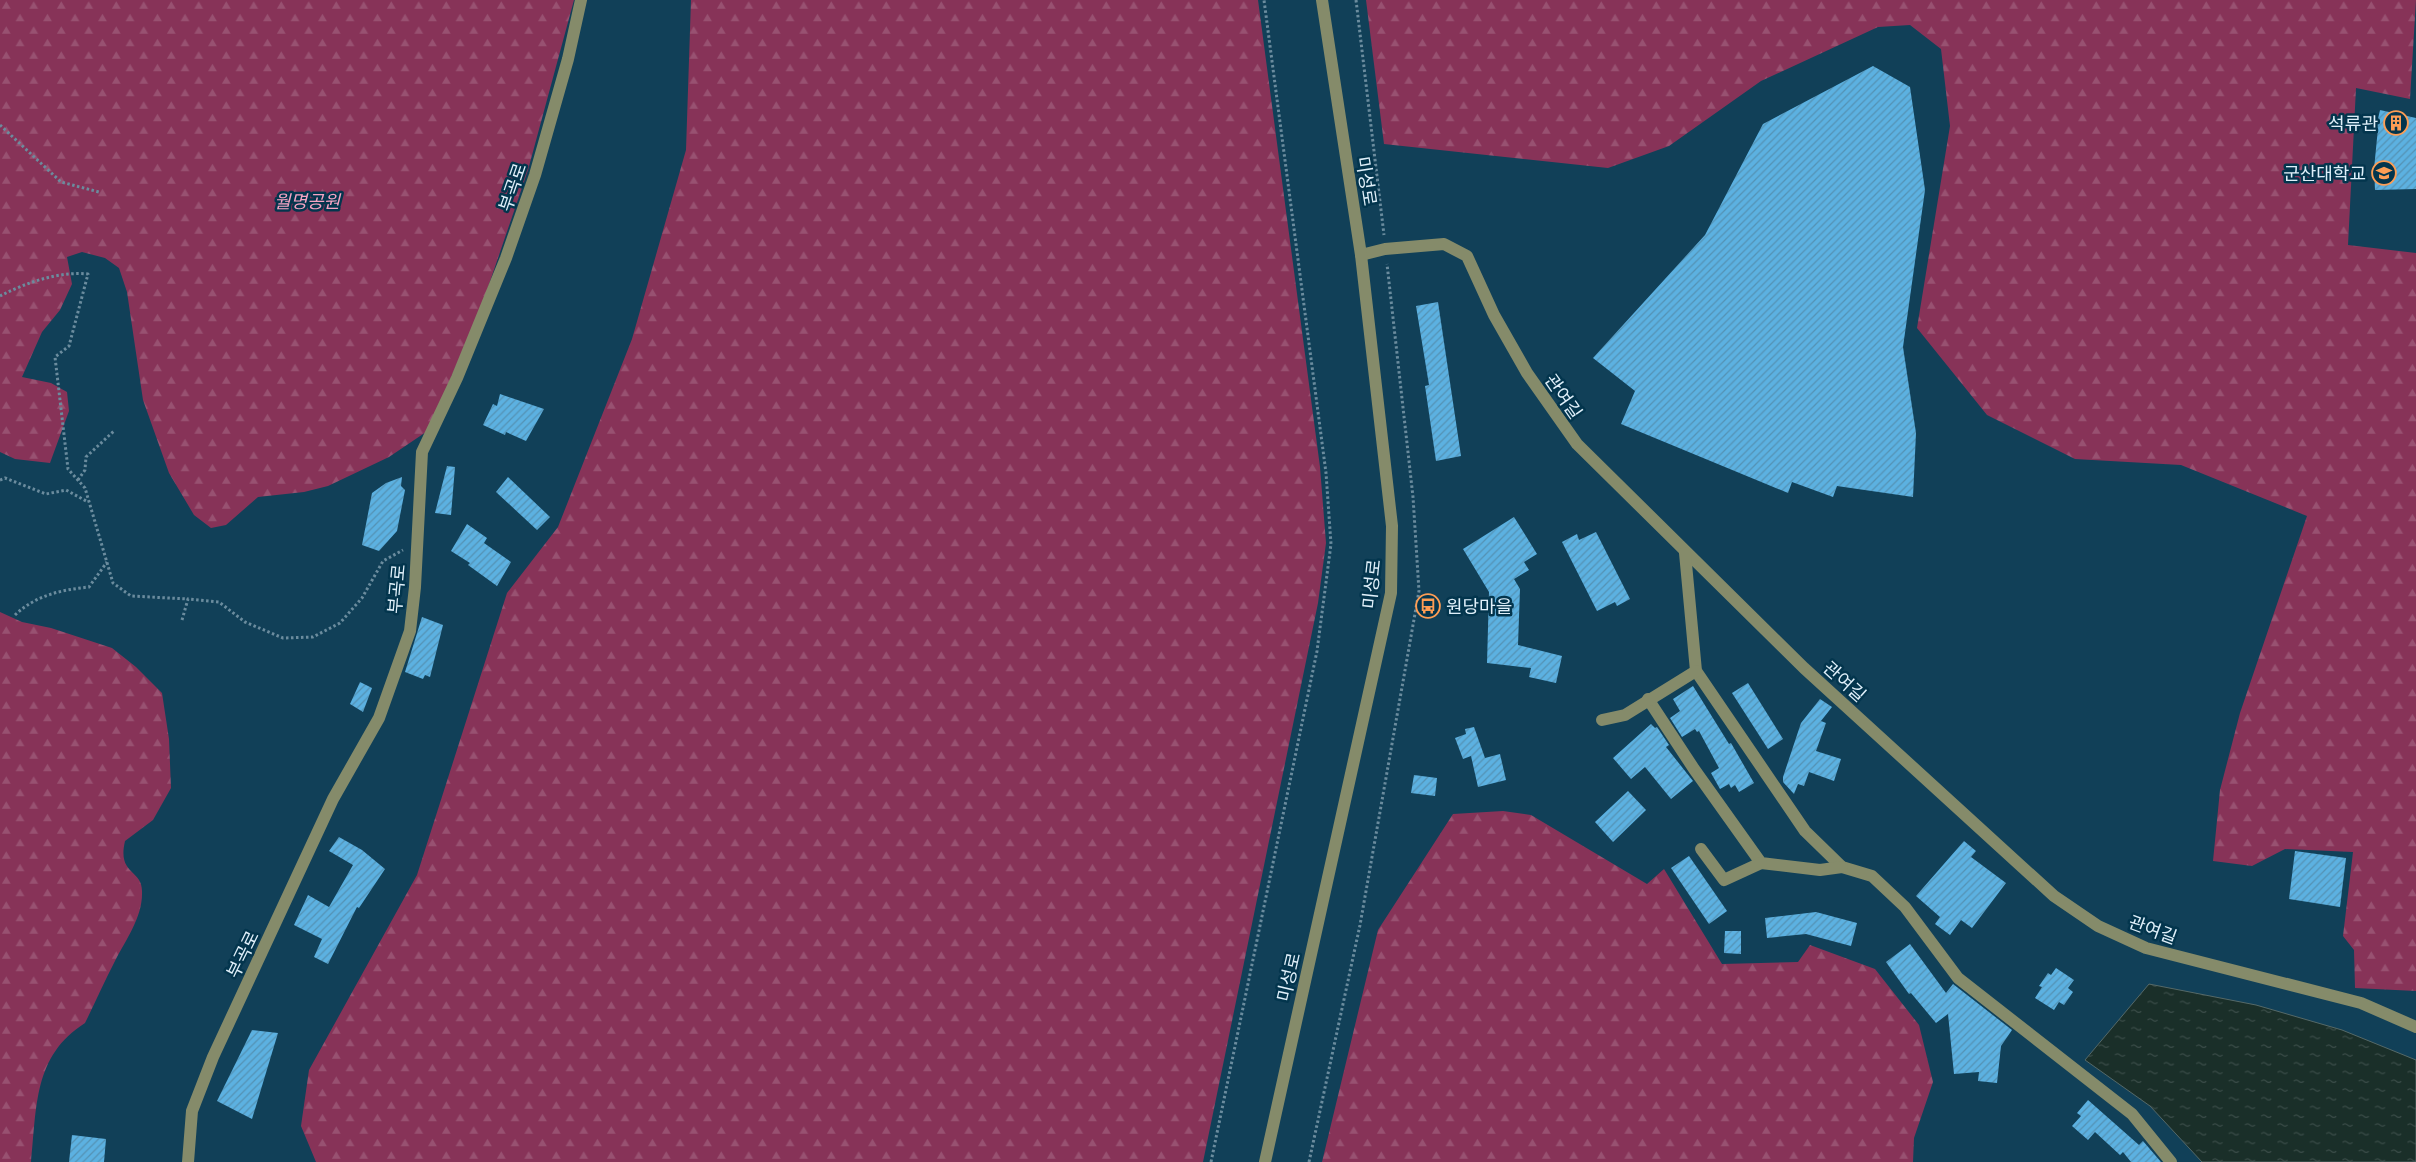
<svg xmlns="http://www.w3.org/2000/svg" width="2416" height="1162" viewBox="0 0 2416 1162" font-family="'PT Serif','Noto Sans KR',serif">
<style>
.forest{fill:url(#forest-firs)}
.water{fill:url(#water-ripples);stroke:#556968}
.building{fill:url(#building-hatch)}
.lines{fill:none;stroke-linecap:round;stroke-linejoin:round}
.path{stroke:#6b8c9e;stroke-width:3;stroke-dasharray:2.5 2.5;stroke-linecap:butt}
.minor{stroke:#858b6a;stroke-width:12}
.labels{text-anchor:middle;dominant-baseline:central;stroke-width:5;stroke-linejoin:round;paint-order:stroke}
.poi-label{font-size:18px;fill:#e0f0fa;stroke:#03354d;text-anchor:end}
.street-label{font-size:18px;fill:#e0f0fa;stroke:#03354d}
.park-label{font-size:18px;font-style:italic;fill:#f6a4c3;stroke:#03354d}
</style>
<defs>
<pattern id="forest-firs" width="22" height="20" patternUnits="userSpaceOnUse" patternTransform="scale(1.25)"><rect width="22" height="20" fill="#873358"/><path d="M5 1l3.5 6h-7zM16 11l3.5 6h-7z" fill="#985171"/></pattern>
<pattern id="water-ripples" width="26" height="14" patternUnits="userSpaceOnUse" patternTransform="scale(1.25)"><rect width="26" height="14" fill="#1a2f29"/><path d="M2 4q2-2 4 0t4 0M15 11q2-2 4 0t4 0" fill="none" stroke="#3b4d49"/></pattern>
<pattern id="building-hatch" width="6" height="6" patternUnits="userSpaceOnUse" patternTransform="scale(1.25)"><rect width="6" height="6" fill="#5cb1e1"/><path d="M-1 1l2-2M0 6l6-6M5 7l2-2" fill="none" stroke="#5492b4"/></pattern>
</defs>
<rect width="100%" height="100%" fill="#114058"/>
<g class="forest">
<polygon points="0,0 574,0 528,170 483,302 429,430 389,457 328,486 304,492 258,497 226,525 211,528 194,515 169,473 143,400 127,292 119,268 105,258 82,252 67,257 72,284 60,310 42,332 22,377 51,383 67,392 69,411 50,463 15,459 0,452"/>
<polygon points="691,0 1258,0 1320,467 1326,543 1318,603 1203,1162 316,1162 301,1126 309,1070 417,875 507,593 558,527 632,339 686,150"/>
<polygon points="1366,0 2416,0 2410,99 2356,88 2348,245 2416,253 2416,991 2355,988 2354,950 2343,936 2353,852 2285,849 2252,866 2213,861 2220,790 2240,713 2307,516 2181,465 2075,459 1987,415 1917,328 1950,126 1941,49 1910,25 1878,27 1761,81 1669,146 1608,168 1384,144"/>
<path d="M0 612 22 622 51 628 112 648 136 667 162 693 169 739 171 788 153 820 125 841C117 875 142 869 142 891 143 917 126 939 115 961 104 982 95 1003 85 1023 33 1056 37 1107 31 1162H0Z"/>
<polygon points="1503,811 1531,815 1647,884 1664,869 1722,964 1798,962 1810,945 1875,969 1919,1025 1933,1082 1914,1138 1913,1162 1322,1162 1378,930 1453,814"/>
</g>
<polygon class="water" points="2149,984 2256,1005 2342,1030 2416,1060 2416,1162 2202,1162 2150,1106 2085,1060"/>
<g class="building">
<polygon points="1873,66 1910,87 1925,190 1903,347 1916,433 1913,497 1837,486 1833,497 1792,482 1788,493 1621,424 1635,391 1593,358 1705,235 1763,124"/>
<polygon points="2380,110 2416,118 2416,189 2375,190 2374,169 2378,128 2376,128"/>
<polygon points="1438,302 1461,456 1436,461 1425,386 1429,385 1416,306"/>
<polygon points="500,394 544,409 526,441 506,432 505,435 483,425 493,404 497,406"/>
<polygon points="447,466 455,467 451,515 435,513"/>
<polygon points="402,477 401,486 405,490 397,531 379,551 362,545 372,493 386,483"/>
<polygon points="508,477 550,517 537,530 496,492"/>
<polygon points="1514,517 1537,554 1524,562 1529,570 1514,579 1520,589 1518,645 1562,656 1556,683 1529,677 1531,668 1487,663 1489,592 1463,549"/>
<polygon points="467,524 487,538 484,543 511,562 497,586 468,565 470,563 451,551"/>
<polygon points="1596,532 1630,599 1617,606 1615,602 1597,611 1562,542 1577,534 1579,540"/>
<polygon points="422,617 443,625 430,677 425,675 423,679 405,672"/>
<polygon points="360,682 372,688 363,712 350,704"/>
<polygon points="1748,683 1783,739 1768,749 1732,693"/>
<polygon points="1693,686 1729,744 1731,743 1754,783 1739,792 1735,785 1731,788 1729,784 1720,789 1711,773 1719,768 1699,731 1697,732 1695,729 1682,737 1670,718 1680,711 1673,699"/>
<polygon points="1820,699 1832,707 1821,721 1826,723 1816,751 1841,759 1834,781 1809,772 1804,786 1798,784 1794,794 1783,782 1783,777 1801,723"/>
<polygon points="1651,724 1655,728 1657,727 1669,745 1666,747 1693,781 1671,799 1645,767 1631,779 1613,758"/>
<polygon points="1474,727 1485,758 1500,754 1506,780 1478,787 1471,756 1463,759 1455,738 1466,734 1465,729"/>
<polygon points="1414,775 1437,778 1435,796 1411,793"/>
<polygon points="1628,791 1646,810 1613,842 1595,822"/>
<polygon points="339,837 362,850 385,869 359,908 357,907 328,964 314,957 322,939 294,925 308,895 329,907 353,865 329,851"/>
<polygon points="1964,841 1976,851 1971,857 2006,883 1972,928 1961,920 1950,935 1935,924 1940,917 1916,896"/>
<polygon points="2295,851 2346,858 2340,907 2289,899"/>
<polygon points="1689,856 1727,911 1709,924 1671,868"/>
<polygon points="1816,912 1857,923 1851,946 1806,934 1767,938 1765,918"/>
<polygon points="1725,931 1741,931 1741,954 1724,953"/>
<polygon points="1910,944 1946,993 1953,984 2012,1030 2001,1046 1997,1083 1978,1081 1979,1072 1954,1074 1948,1014 1936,1023 1911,993 1909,994 1886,962"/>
<polygon points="2056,968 2074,980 2068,988 2073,992 2064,1005 2059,1002 2054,1010 2035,998 2042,987 2039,986 2048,973 2051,975"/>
<polygon points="252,1030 278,1033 252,1119 217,1101"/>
<polygon points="2088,1100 2139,1145 2143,1141 2161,1162 2131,1162 2123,1152 2120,1155 2095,1132 2088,1140 2072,1126 2081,1116 2077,1113"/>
<polygon points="72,1135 106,1139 104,1162 69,1162"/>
</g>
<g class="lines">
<g class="path">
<polyline points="1356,0 1384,235"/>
<polyline points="0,125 61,182 99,192"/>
<path d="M0 296C25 283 59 271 88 274L69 346 55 357 68 469 85 488 113 583 131 596 188 599"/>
<polyline points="0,480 5,478 46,494 66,490 88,502"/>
<polyline points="78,480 85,470 86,457 115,430"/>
<path d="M15 615C36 595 61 590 89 587L107 562"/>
<polyline points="182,620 188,599 219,602 245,622 283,638 313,637 340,623 362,598 383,561 403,550"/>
<polyline points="1211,1162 1317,651 1331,544 1326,473 1264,0"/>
<polyline points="1309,1162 1360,925 1419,591 1413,497 1387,264"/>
</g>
<g class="minor">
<polyline points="1361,255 1385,249 1444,244 1467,256 1494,315 1527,373 1577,444 1804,668 2054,896 2098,926 2146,948 2361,1003 2416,1027"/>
<polyline points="1685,553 1696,671 1805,831 1842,867 1872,876 1905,907 1958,978 2132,1114 2171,1162"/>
<polyline points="1648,699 1694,769 1761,863 1820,870 1842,867"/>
<polyline points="1602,720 1625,715 1696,671"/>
<polyline points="1701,849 1724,880 1761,863"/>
<polyline points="188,1162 192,1111 213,1057 333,799 379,718 410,631 415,587 422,452 457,378 506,258 535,175 568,59 581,0"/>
<polyline points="1265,1162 1391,593 1392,526 1361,255 1322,0"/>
</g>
</g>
<defs>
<g id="building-ring" transform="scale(1.25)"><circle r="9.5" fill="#03354d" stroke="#fd9d54" stroke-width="1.5"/><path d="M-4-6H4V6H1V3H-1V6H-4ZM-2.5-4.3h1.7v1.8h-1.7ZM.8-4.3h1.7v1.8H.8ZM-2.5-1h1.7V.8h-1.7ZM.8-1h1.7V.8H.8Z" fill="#fd9d54"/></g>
<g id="university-ring" transform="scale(1.25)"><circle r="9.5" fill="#03354d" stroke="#fd9d54" stroke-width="1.5"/><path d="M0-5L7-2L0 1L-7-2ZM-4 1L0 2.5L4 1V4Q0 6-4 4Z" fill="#fd9d54"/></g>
<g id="bus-ring" transform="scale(1.25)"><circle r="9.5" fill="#03354d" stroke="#fd9d54" stroke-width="1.5"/><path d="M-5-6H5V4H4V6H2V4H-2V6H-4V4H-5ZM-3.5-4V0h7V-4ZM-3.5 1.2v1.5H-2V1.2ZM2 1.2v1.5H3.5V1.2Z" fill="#fd9d54"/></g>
</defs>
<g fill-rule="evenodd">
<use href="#building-ring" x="2396" y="123"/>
<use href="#university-ring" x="2384" y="173"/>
<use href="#bus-ring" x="1428" y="606"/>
</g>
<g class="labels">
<g class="poi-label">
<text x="2378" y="123">석류관</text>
<text x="2366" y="173">군산대학교</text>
<text x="1446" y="606" text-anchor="start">원당마을</text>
</g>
<g class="street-label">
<text transform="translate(1367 181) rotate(81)">미성로</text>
<text transform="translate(512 187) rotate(-71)">부곡로</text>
<text transform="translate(1564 396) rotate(55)">관여길</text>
<text transform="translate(1371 584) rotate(-84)">미성로</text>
<text transform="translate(396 589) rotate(-85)">부곡로</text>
<text transform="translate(1845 681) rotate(42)">관여길</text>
<text transform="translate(2153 929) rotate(20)">관여길</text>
<text transform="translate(242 954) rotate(-64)">부곡로</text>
<text transform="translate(1288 977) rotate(-77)">미성로</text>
</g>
<g class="park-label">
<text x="307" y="201">월명공원</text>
</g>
</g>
</svg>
